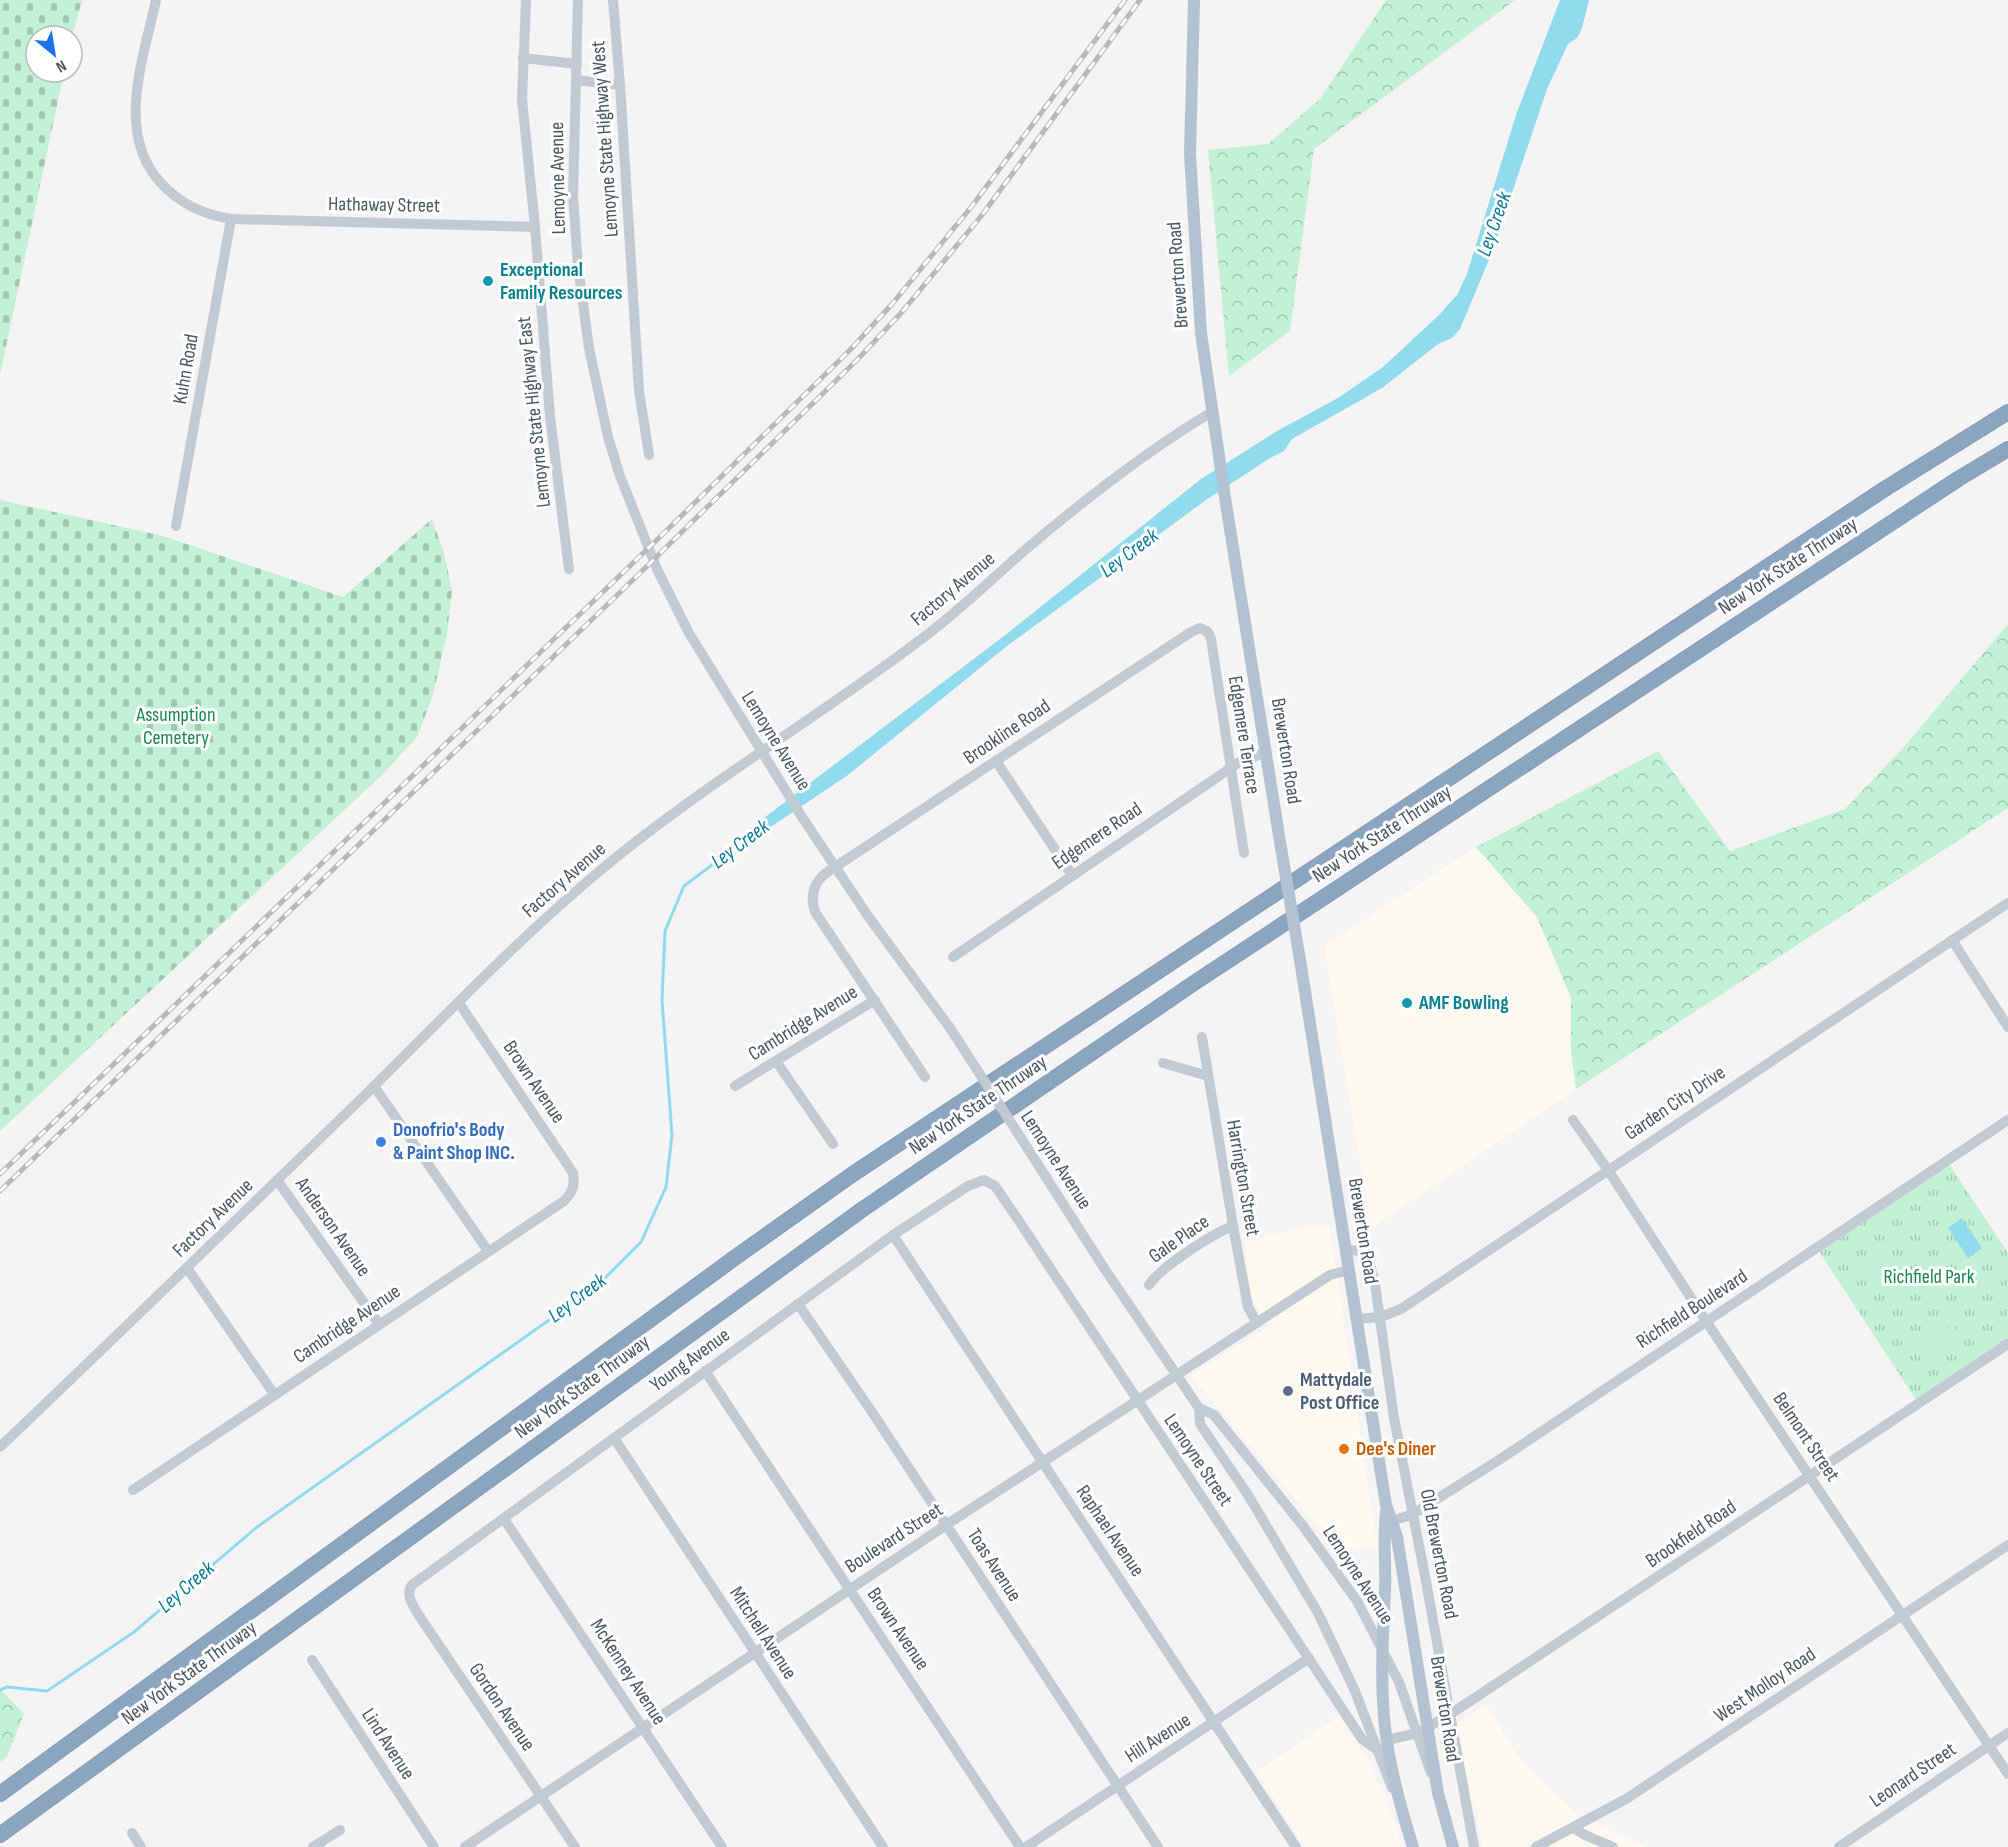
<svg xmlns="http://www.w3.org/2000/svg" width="2008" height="1847" viewBox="0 0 2008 1847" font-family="'Sofia Sans Condensed',sans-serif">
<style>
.commercial{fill:#fdf9ef}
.grass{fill:url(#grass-tufts)}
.forest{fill:url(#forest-crowns)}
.cemetery{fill:url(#cemetery-stones)}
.pitch{fill:#c3f1d5}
.water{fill:#90daee}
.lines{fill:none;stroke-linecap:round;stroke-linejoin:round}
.stream{stroke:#90daee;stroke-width:3}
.highway-casing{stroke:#7690ad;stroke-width:16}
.minor{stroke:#c1cad2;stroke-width:10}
.major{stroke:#b3c2d1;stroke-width:12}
.highway{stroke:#8ba5c1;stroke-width:15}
.rail-casing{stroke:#b5b8bd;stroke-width:5}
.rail{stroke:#fff;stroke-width:3;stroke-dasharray:9;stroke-linecap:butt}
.minor-bridge{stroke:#c1cad2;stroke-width:10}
.major-bridge{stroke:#b3c2d1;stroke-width:12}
.culture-dot{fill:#0f9aa8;stroke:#fff;stroke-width:2}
.shop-dot{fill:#3f7fe0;stroke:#fff;stroke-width:2}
.service-dot{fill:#5c6f8a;stroke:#fff;stroke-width:2}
.food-dot{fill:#e8710a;stroke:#fff;stroke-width:2}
.labels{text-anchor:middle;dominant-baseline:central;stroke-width:6;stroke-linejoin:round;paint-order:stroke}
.street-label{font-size:20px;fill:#4a5661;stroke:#fff}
.culture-label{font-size:20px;font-weight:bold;fill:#0d838f;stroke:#fff;text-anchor:start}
.park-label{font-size:20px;fill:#17864f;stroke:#fff}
.shop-label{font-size:20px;font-weight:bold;fill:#366cbe;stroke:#fff;text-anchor:start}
.service-label{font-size:20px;font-weight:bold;fill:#4e5e75;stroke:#fff;text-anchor:start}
.food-label{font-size:20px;font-weight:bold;fill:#c56008;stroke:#fff;text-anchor:start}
.water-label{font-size:21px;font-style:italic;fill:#0c7c9b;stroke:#fff}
</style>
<defs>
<pattern id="grass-tufts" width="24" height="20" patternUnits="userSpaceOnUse" patternTransform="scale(1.5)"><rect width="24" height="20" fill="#c3f1d5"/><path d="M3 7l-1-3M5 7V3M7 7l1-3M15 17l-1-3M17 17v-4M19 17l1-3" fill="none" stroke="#a0c6b0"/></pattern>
<pattern id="forest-crowns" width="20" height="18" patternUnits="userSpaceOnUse" patternTransform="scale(1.5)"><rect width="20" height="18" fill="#c3f1d5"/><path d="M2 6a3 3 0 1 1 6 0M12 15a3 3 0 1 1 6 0" fill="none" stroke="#a0c6b0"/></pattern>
<pattern id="cemetery-stones" width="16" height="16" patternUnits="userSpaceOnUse" patternTransform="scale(1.5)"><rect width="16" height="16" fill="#c3f1d5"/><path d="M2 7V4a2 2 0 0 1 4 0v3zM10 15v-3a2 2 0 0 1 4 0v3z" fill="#a0c6b0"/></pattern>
</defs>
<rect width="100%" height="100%" fill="#f5f3f3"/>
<g class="commercial">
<polygon points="1476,847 1537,917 1571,998 1571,1051 1576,1089 1371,1228 1324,946"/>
<polygon points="1329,1224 1377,1546 1339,1550 1191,1376 1267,1327 1251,1295 1244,1239"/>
<polygon points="1486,1705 1520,1759 1578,1816 1647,1847 1483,1847 1455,1724"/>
<polygon points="1339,1716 1366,1757 1386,1799 1403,1847 1305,1847 1257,1772"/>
</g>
<polygon class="grass" points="1947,1161 2008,1253 2008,1344 1918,1403 1817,1248"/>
<g class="forest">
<polygon points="1386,0 1515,0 1314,149 1290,331 1229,376 1208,150 1268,144 1320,99"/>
<polygon points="2008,624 2008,808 1576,1089 1571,1051 1571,998 1537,917 1476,847 1658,751 1730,851 1845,809 1903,748"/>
<polygon points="0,1689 24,1714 7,1757 0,1762"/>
</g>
<g class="cemetery">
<polygon points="0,0 82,0 72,38 72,36 36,36 36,72 64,72 0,375"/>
<polygon points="0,500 163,536 343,597 432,519 444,553 452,591 447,634 433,695 417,737 383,774 0,1131"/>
</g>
<g class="pitch">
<polygon points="1891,1254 1901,1270 1879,1283 1869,1268"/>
<polygon points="1952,1324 1965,1345 1935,1363 1923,1343"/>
</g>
<g class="water">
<polygon points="1560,0 1589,0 1582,28 1577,38 1568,44 1547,89 1491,255 1460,329 1452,338 1438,344 1382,388 1292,439 1284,451 1270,458 1206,500 1007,646 848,775 754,838 748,830 1004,636 1201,479 1277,431 1338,398 1383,367 1439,315 1457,295 1467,274 1516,115"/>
<polygon points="1962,1218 1982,1248 1968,1258 1948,1228"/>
</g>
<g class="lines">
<polyline class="stream" points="0,1690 7,1687 47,1691 134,1632 257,1527 597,1286 641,1242 666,1187 672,1135 662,1000 665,931 684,886 753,834"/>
<g class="highway-casing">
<g id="highway">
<polyline points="0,1794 740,1254 853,1174 1883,490 2008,412"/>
<polyline points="0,1835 863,1209 1194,983 1958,479 2008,449"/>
</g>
</g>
<g class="minor">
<path d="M156 0C144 57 115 132 160 182 180 204 202 214 231 219L535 227"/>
<polyline points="526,0 522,99 535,227 550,416 569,569"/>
<polyline points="578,0 573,196 578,266 589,348 608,437 620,476 657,569 689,633 802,817 868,916 950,1028 963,1048"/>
<polyline points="613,0 620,85 639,391 649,455"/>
<polyline points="523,58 577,64"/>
<polyline points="576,80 620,85"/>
<polyline points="176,526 231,219"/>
<polyline points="996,761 1072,875"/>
<polyline points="1952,940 2008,1027"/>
<polyline points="953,957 1238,763 1266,752"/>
<polyline points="1202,1037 1233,1226 1248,1307 1257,1323"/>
<polyline points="776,1061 833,1144"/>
<polyline points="1163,1063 1208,1076"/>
<path d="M925 1077 815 912C810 897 813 883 826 873L1191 632 1200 628 1208 632 1211 639 1244 853"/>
<polyline points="374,1086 488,1251"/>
<polyline points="735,1086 875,1000"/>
<polyline points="1573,1120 1608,1170 1706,1321 2008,1774"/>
<polyline points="1028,1149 1104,1268 1199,1408 1214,1415 1303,1526 1357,1601 1399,1682 1431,1773"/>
<polyline points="277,1180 379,1324"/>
<polyline points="893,1235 1296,1847"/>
<polyline points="1346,1250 1363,1251 1368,1256 1375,1284 1394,1418 1425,1576 1474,1847"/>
<polyline points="187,1268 274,1394"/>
<path d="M1149 1285C1161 1267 1212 1234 1233 1226"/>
<polyline points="798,1304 872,1412 1158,1847"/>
<polyline points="1357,1319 1381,1317 1401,1309 2008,903"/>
<polyline points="705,1371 1020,1847"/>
<polyline points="1199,1408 1200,1424 1248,1495 1318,1613 1355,1691 1392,1788"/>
<polyline points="614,1438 883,1847"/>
<path d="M0 1447C122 1331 243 1213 364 1096 440 1021 514 943 596 874 700 786 820 717 928 634 962 608 993 578 1025 550 1084 500 1146 451 1212 412"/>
<path d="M133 1490 564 1201C573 1192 575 1185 573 1173L459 1003"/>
<polyline points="504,1519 722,1847"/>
<polyline points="1392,1521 1413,1514 1502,1458 2008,1120"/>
<polyline points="312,1660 434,1847"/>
<polyline points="1387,1740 1418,1733 1449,1715 2008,1344"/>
<polyline points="1574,1828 1585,1835 1613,1847"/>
<polyline points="132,1833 141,1847"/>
<polyline points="313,1847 340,1830"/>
<polyline points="465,1847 946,1525 1330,1275 1349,1270"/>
<path d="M575 1847 418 1614C413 1605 405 1595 412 1585L893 1235 968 1186 984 1180 995 1186 1019 1221 1362 1739 1376 1749"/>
<polyline points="1026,1847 1309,1658"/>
<polyline points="1536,1847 1626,1799 2008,1545"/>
<polyline points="1839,1847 2008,1733"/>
</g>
<g class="major">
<polyline points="1194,0 1190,154 1201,333 1226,504 1281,848"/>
<polyline points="1300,960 1386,1505 1397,1537 1438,1793 1453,1847"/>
<path d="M1386 1512C1383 1538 1386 1563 1385 1590 1383 1635 1380 1681 1385 1727 1389 1767 1401 1809 1413 1847"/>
</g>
<use href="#highway" class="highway"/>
<g class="rail-casing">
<g id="rail">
<polyline points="0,1174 665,532 850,350 893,303 972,206 1125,0"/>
<polyline points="0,1191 637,576 858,359 902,312 982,215 1140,0"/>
</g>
</g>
<use href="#rail" class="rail"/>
<polyline class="minor-bridge" points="963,1048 1028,1149"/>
<polyline class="major-bridge" points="1281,848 1300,960"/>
</g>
<g class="culture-dot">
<circle cx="488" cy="281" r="6"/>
<circle cx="1407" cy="1003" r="6"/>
</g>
<circle class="shop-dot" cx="381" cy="1142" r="6"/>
<circle class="service-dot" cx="1288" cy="1391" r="6"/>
<circle class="food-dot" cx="1344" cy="1449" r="6"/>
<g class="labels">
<g class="street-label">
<text transform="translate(605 139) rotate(-94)">Lemoyne State Highway West</text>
<text transform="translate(558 178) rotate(-91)">Lemoyne Avenue</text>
<text transform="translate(384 205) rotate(1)">Hathaway Street</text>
<text transform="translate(1178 275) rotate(-94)">Brewerton Road</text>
<text transform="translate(186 369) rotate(-80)">Kuhn Road</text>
<text transform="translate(534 412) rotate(-96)">Lemoyne State Highway East</text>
<text transform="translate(1788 566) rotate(-33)">New York State Thruway</text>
<text transform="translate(953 589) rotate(-40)">Factory Avenue</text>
<text transform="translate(1007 732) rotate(-34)">Brookline Road</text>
<text transform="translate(1244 735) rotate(81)">Edgemere Terrace</text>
<text transform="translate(776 741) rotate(58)">Lemoyne Avenue</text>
<text transform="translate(1286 751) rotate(81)">Brewerton Road</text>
<text transform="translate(1382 834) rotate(-33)">New York State Thruway</text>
<text transform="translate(1097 836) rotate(-34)">Edgemere Road</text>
<text transform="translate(564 880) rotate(-41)">Factory Avenue</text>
<text transform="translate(803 1023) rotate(-32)">Cambridge Avenue</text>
<text transform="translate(534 1082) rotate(56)">Brown Avenue</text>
<text transform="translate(1675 1103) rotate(-34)">Garden City Drive</text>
<text transform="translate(978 1105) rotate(-34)">New York State Thruway</text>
<text transform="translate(1056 1160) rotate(57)">Lemoyne Avenue</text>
<text transform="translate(1243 1178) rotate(80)">Harrington Street</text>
<text transform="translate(213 1218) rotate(-44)">Factory Avenue</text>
<text transform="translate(333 1227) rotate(55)">Anderson Avenue</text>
<text transform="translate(1363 1231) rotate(81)">Brewerton Road</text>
<text transform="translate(1179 1239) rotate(-35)">Gale Place</text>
<text transform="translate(1692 1309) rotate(-33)">Richfield Boulevard</text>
<text transform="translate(347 1324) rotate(-34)">Cambridge Avenue</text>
<text transform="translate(690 1360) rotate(-36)">Young Avenue</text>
<text transform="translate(582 1387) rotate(-36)">New York State Thruway</text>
<text transform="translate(1806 1437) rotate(56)">Belmont Street</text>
<text transform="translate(1198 1460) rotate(56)">Lemoyne Street</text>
<text transform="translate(1110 1531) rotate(56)">Raphael Avenue</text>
<text transform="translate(1691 1534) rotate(-34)">Brookfield Road</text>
<text transform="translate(894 1538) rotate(-33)">Boulevard Street</text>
<text transform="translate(1439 1554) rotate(79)">Old Brewerton Road</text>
<text transform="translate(994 1565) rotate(57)">Toas Avenue</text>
<text transform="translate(1358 1575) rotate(57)">Lemoyne Avenue</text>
<text transform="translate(898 1629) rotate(56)">Brown Avenue</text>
<text transform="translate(763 1633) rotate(57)">Mitchell Avenue</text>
<text transform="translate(628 1672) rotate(57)">McKenney Avenue</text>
<text transform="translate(189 1673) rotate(-36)">New York State Thruway</text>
<text transform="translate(1765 1685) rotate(-34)">West Molloy Road</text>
<text transform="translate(502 1707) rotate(56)">Gordon Avenue</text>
<text transform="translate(1445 1709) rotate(81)">Brewerton Road</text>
<text transform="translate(1158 1738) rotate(-33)">Hill Avenue</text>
<text transform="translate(388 1744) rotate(57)">Lind Avenue</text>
<text transform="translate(1913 1775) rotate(-34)">Leonard Street</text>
</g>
<g class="culture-label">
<text x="500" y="270">Exceptional<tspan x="500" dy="23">Family Resources</tspan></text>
<text x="1419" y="1003">AMF Bowling</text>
</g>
<g class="park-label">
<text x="176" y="715">Assumption<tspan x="176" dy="23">Cemetery</tspan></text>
<text x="1929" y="1277">Richfield Park</text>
</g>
<g class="shop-label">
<text x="393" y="1130">Donofrio's Body<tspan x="393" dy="23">&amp; Paint Shop INC.</tspan></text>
</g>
<g class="service-label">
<text x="1300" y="1380">Mattydale<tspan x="1300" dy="23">Post Office</tspan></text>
</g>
<g class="food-label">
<text x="1356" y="1449">Dee's Diner</text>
</g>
<g class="water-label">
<text transform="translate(1494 224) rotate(-71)">Ley Creek</text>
<text transform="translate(1129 553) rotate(-37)">Ley Creek</text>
<text transform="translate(740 844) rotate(-37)">Ley Creek</text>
<text transform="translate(577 1298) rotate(-37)">Ley Creek</text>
<text transform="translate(186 1587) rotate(-41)">Ley Creek</text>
</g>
</g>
<g transform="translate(54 54) rotate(150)"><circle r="28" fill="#ffffff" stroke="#b7bbc0" stroke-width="1.5"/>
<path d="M0-4.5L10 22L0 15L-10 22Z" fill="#1a73e8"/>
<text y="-9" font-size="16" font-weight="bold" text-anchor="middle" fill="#4a5661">N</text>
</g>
</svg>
